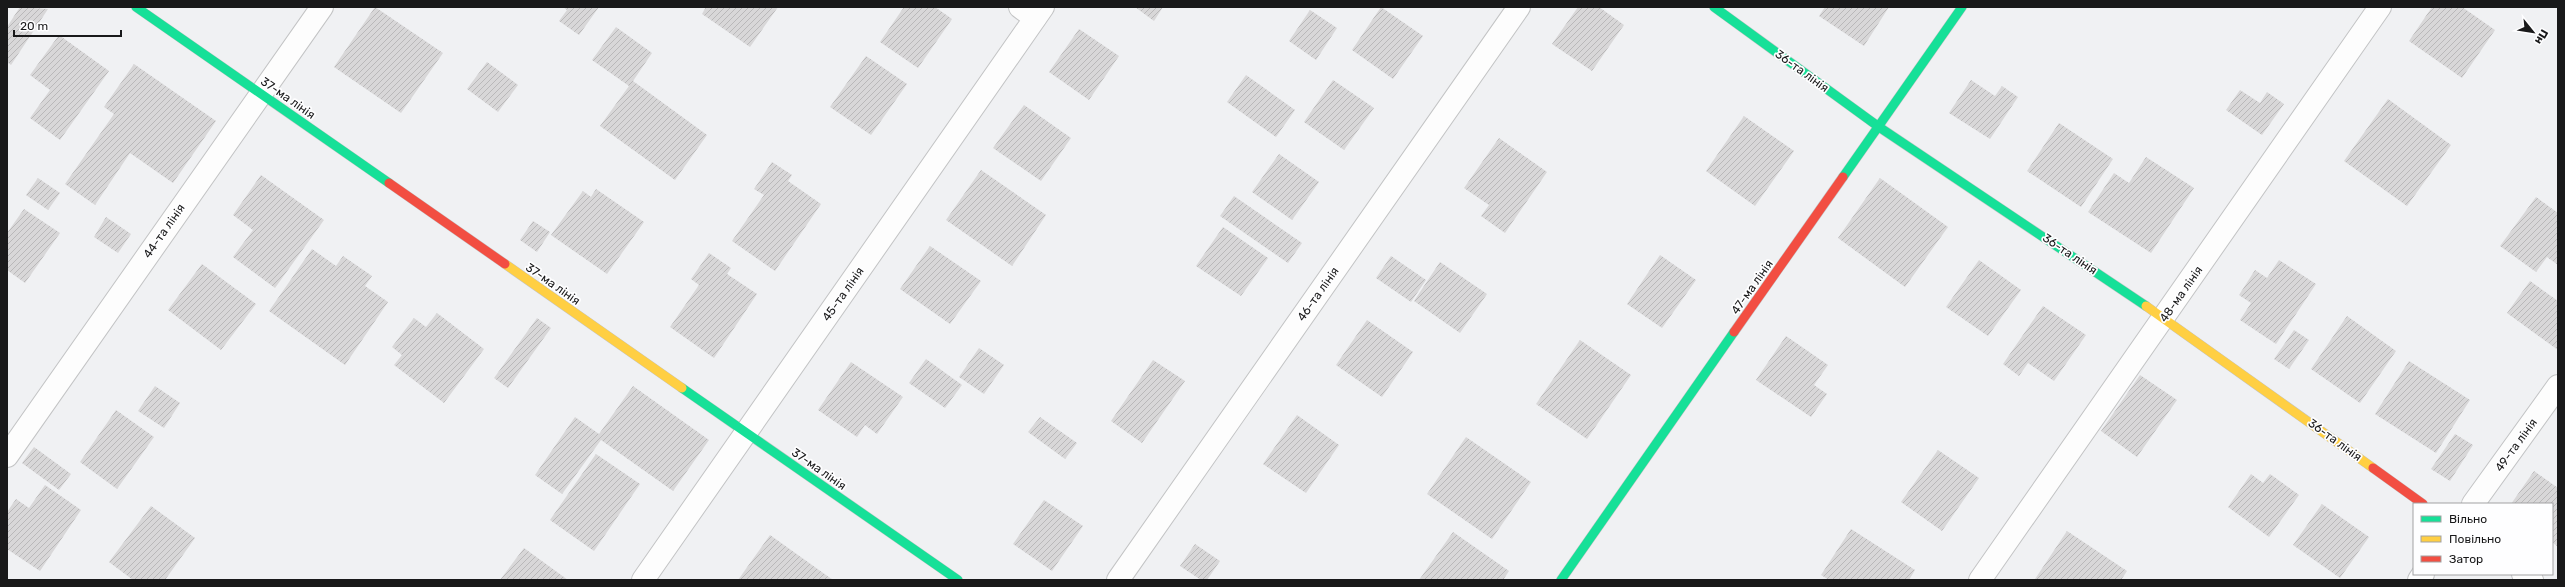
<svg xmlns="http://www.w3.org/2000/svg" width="2565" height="587" viewBox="0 0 2565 587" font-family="Rubik,sans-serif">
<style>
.building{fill:url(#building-hatch)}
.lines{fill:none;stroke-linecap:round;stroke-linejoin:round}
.street-casing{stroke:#c3c4c5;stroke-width:24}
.fast-casing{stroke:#c3c4c5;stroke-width:10}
.slow-casing{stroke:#c3c4c5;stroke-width:10}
.jam-casing{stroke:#c3c4c5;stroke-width:10}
.street{stroke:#fdfdfd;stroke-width:22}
.fast{stroke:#16e098;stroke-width:9}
.slow{stroke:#ffcf43;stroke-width:9}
.jam{stroke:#f24e42;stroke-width:9}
.labels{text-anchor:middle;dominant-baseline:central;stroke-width:3.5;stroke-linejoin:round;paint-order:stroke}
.street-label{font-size:12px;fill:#19191a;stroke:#fefeff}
</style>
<defs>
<pattern id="building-hatch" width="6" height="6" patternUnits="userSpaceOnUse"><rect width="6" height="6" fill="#d8d7d8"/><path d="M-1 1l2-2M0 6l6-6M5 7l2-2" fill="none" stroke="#b9b8b9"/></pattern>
</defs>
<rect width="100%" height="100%" fill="#f0f1f3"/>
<g class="building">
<polygon points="20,7 48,9 11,65 7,62 7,27"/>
<polygon points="375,7 443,53 401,113 334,67"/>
<polygon points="563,7 599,7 579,35 559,21 567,10"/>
<polygon points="706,7 778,7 750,47 702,14"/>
<polygon points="904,7 935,7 952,19 918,68 880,42"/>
<polygon points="1135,7 1163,7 1154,21"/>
<polygon points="1381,7 1423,36 1393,79 1352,50"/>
<polygon points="1578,7 1599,7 1624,25 1592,71 1552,44"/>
<polygon points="1825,7 1889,7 1864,46 1819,16"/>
<polygon points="2432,7 2462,7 2495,30 2462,78 2409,41"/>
<polygon points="1310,10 1337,28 1316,60 1289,41"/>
<polygon points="616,27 652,53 633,81 707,135 675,180 600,126 629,86 592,60"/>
<polygon points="1079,29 1119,56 1089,100 1049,72"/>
<polygon points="59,35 109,71 60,140 30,118 50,90 30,75"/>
<polygon points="866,56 907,84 871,135 830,107"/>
<polygon points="487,62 518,85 498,112 467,89"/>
<polygon points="134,64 216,121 173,183 130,153 95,205 65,184 114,114 104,107"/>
<polygon points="1246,75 1295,110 1276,137 1227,102"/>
<polygon points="1333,80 1374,108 1344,150 1304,122"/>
<polygon points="1971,80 1995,96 2002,86 2018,97 1990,139 1949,113"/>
<polygon points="2240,90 2260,103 2267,92 2284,104 2262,135 2226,110"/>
<polygon points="2388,99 2451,145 2407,206 2344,161"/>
<polygon points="1024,105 1071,138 1041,181 993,148"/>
<polygon points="1744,116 1794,151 1755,206 1706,171"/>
<polygon points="2059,123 2113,159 2081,207 2027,171"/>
<polygon points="1499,138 1547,172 1505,233 1481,216 1489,205 1464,188"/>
<polygon points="1279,154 1319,182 1292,220 1252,192"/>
<polygon points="2146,157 2194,188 2151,253 2088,212 2114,173 2129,183"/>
<polygon points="772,162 792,175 788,181 821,204 775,271 732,241 764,195 754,189"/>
<polygon points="981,170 1046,215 1012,266 946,220"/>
<polygon points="261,175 324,220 275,288 233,257 253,230 233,215"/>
<polygon points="38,178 60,193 48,210 26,195"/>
<polygon points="1880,178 1948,227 1905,287 1838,238"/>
<polygon points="596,189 644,222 607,274 551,235 583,191 591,197"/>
<polygon points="1234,196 1302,243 1288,263 1220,216"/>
<polygon points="2536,197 2558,213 2558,265 2547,257 2536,272 2500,246"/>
<polygon points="24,209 60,233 25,283 7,270 7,233"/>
<polygon points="106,217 131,234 118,253 94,237"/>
<polygon points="533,221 550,232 537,252 520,240"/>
<polygon points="1223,227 1268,258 1241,296 1196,266"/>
<polygon points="930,246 981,281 950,324 900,289"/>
<polygon points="312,249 336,266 343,256 372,276 365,286 388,302 345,365 269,311"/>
<polygon points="709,253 731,268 727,274 757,294 714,358 670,327 699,285 691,279"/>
<polygon points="1660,255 1696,280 1662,328 1627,304"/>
<polygon points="1391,256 1426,280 1411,302 1376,278"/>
<polygon points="1979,260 2021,290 1988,336 1946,307"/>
<polygon points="2279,260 2316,284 2276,344 2240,320 2251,303 2239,295 2255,270 2267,278"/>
<polygon points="1440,262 1487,294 1460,333 1414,301"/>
<polygon points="202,264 256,304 221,350 168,310"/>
<polygon points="2530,281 2558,301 2558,350 2507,313"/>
<polygon points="2043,306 2086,335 2054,381 2028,363 2019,376 2003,364"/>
<polygon points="437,313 484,349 444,403 394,365 402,355 392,347 414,318 426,327"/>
<polygon points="2347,316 2396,351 2360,403 2311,369"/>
<polygon points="537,318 551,328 508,388 494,378"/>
<polygon points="1367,320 1413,352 1382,397 1336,365"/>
<polygon points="2294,330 2309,340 2289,369 2274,359"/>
<polygon points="1786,336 1828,365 1814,385 1827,394 1811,417 1756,380"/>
<polygon points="1580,340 1631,375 1587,439 1536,404"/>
<polygon points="979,348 1004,365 984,394 959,377"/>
<polygon points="926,359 962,385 945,408 909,383"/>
<polygon points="1153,360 1185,381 1142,443 1111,421"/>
<polygon points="2409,361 2470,400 2436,453 2375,414"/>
<polygon points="851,362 903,397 877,434 865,425 857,437 818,410"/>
<polygon points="2140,375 2177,400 2137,457 2101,431"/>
<polygon points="155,386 180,403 164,428 138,411"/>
<polygon points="633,386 709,440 673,491 601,440 562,494 535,475 575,417 599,434"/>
<polygon points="116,410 154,437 117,489 80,462"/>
<polygon points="1297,415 1339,445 1306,493 1263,464"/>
<polygon points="1040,417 1077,443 1065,459 1028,432"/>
<polygon points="2455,434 2473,445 2450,481 2431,469"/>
<polygon points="1466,437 1531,482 1492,539 1427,494"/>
<polygon points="34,447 71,474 59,490 22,463"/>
<polygon points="1938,450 1979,478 1942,531 1901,502"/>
<polygon points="596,454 640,484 594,551 550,520"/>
<polygon points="2534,471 2558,488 2558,547 2552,542 2552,504 2511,504"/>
<polygon points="2251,474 2263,483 2270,474 2299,495 2269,537 2228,507"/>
<polygon points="45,485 81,510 40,571 7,549 7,512 16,499 29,508"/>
<polygon points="1044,500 1083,526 1052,571 1013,544"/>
<polygon points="2322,504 2369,537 2340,578 2293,545"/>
<polygon points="151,506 195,538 165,580 133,580 109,562"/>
<polygon points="1851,529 1915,570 1909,580 1829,580 1821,575"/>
<polygon points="2067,531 2127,571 2121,580 2035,579"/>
<polygon points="1453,532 1509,571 1503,580 1419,580"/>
<polygon points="770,535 833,580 738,580"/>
<polygon points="1195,544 1220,561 1207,580 1201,580 1180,566"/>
<polygon points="524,548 568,580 500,580"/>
</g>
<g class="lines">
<g class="street-casing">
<g id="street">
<polyline points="1020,7 1035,18"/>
<polyline points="7,456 322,7"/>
<polyline points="2473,504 2558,386"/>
<polyline points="2523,574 2532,580"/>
<polyline points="643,580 1043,7"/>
<polyline points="1118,580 1519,7"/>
<polyline points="1980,580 2380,7"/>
<polyline points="2419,580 2423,574"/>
</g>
</g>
<g class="fast-casing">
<g id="fast">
<polyline points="136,7 389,183"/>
<polyline points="1714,7 1879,127 2146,306"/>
<polyline points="1843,177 1962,7"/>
<polyline points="682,388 958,580"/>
<polyline points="1561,580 1734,332"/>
</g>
</g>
<g class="slow-casing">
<g id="slow">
<polyline points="505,264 682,388"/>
<polyline points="2146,306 2373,468"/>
</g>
</g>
<g class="jam-casing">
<g id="jam">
<polyline points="389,183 505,264"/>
<polyline points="1734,332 1843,177"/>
<polyline points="2373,468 2423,504"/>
</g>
</g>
<use href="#street" class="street"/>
<use href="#fast" class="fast"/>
<use href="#slow" class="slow"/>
<use href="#jam" class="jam"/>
</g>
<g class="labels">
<g class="street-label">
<text transform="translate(1802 71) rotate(36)">36-та лінія</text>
<text transform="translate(288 98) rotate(35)">37-ма лінія</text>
<text transform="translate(164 231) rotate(-55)">44-та лінія</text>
<text transform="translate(2070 254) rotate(34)">36-та лінія</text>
<text transform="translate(553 284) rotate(35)">37-ма лінія</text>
<text transform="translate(1752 287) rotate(-55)">47-ма лінія</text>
<text transform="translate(843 294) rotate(-55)">45-та лінія</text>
<text transform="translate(1318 294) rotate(-55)">46-та лінія</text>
<text transform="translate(2181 294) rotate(-55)">48-ма лінія</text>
<text transform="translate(2335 440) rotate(36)">36-та лінія</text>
<text transform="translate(2516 445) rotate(-54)">49-та лінія</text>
<text transform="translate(819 469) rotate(35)">37-ма лінія</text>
</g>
</g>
<rect width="2565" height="587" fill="none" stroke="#19191a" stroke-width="16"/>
<rect x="2413" y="503" width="140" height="72" fill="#fefeff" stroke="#a2a2a3"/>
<rect x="2421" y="516" width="20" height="6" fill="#16e098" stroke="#a2a2a3"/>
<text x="2449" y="523" font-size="12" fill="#19191a">Вільно</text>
<rect x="2421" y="536" width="20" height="6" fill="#ffcf43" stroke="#a2a2a3"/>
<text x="2449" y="543" font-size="12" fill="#19191a">Повільно</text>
<rect x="2421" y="556" width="20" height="6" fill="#f24e42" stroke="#a2a2a3"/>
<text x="2449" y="563" font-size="12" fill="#19191a">Затор</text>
<g transform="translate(2533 32) rotate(120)" stroke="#fefeff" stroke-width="3" paint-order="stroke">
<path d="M0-3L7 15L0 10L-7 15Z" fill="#19191a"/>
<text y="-6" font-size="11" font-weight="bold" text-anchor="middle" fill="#19191a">Пн</text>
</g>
<path d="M14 30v6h107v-6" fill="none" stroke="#19191a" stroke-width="2"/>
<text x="20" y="30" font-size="12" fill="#19191a" stroke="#fefeff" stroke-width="3" paint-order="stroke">20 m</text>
</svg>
